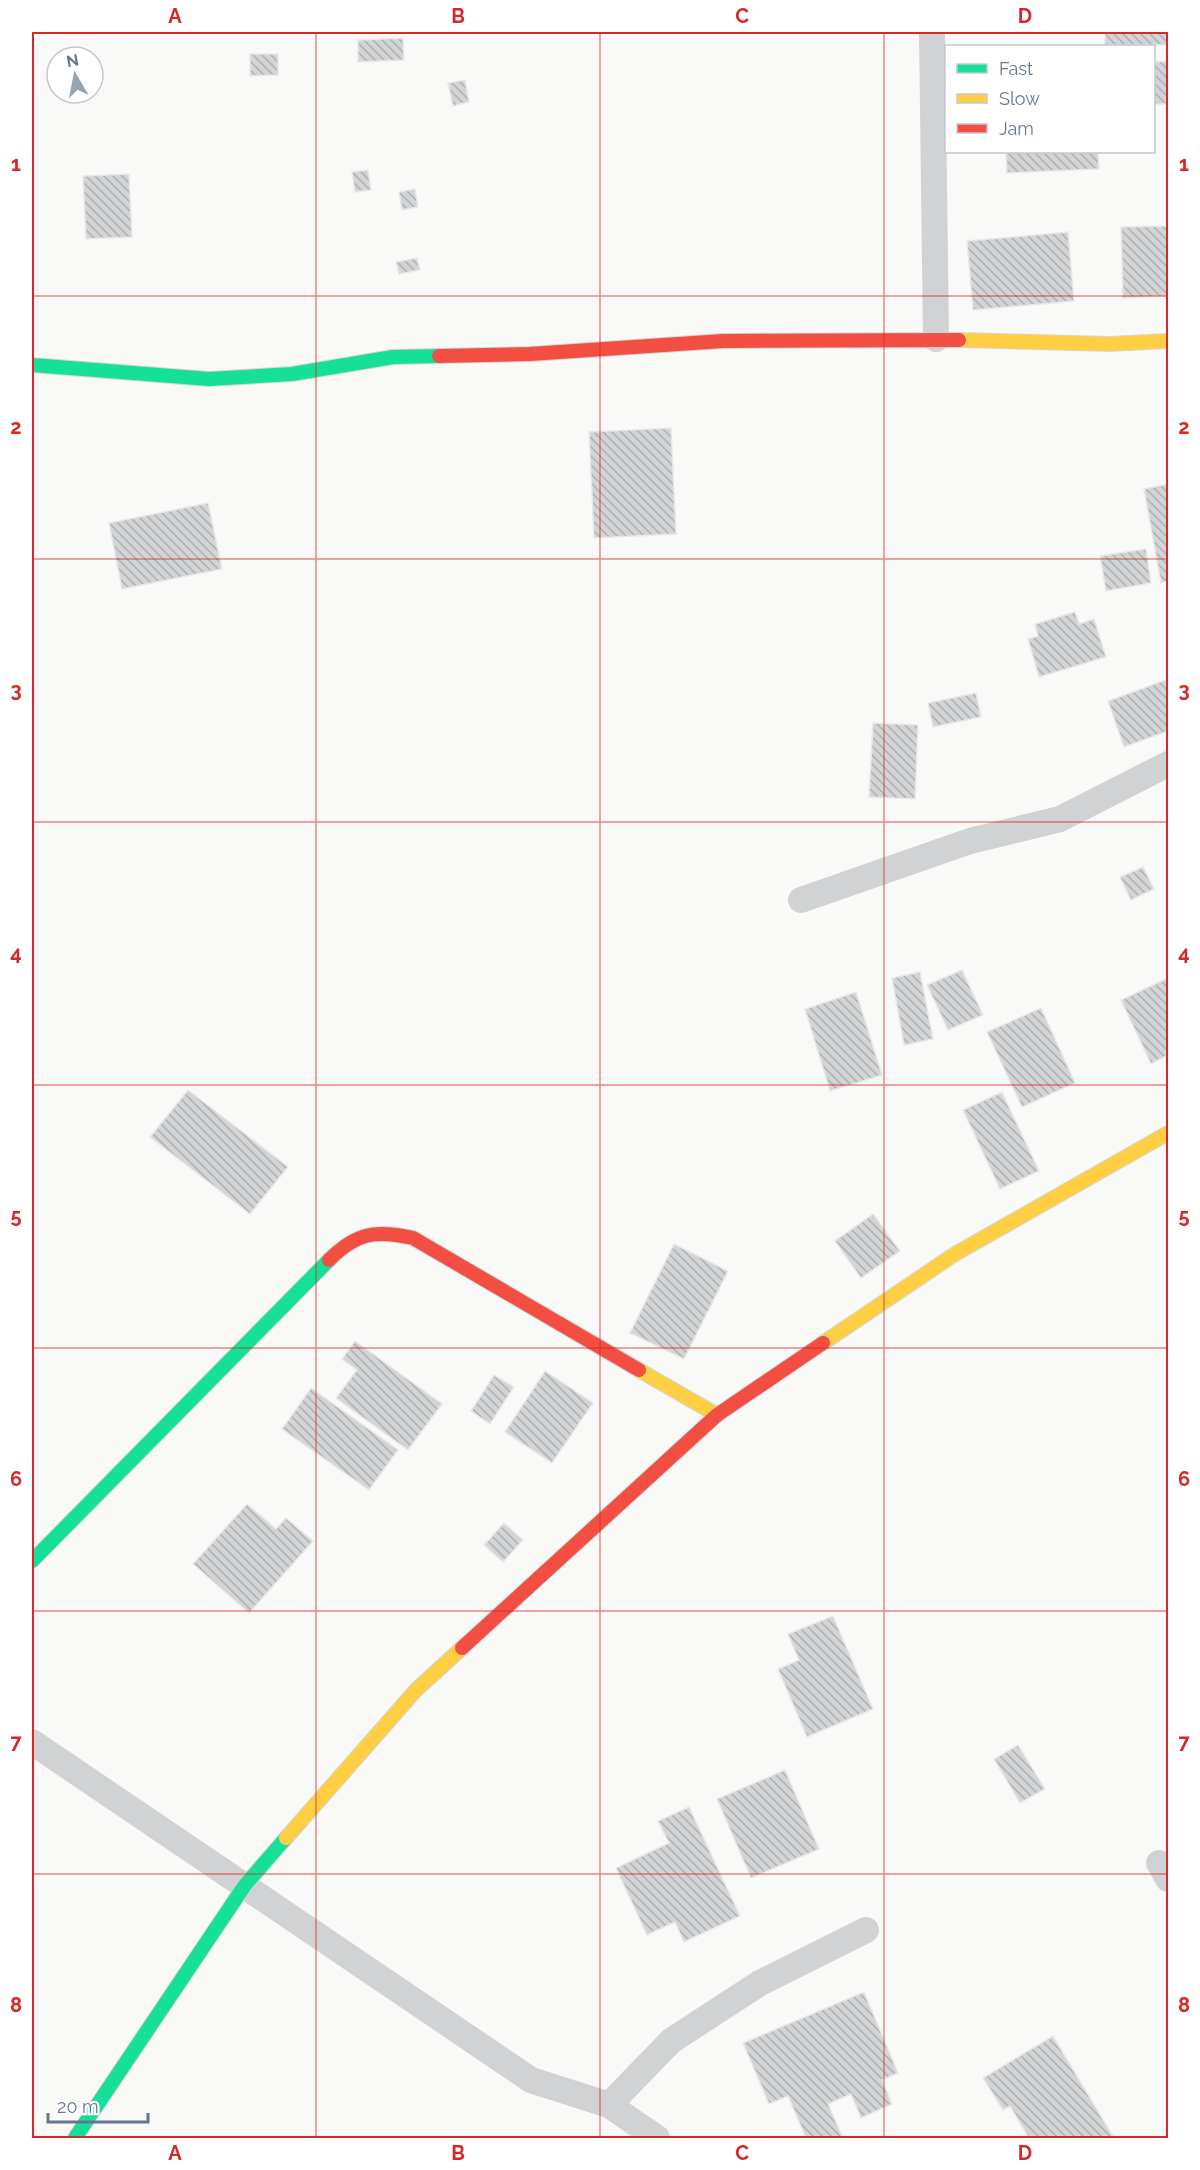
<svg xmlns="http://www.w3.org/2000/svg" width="1200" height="2170" viewBox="0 0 1200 2170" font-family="Raleway,sans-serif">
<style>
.building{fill:url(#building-back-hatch);stroke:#e8e8e8;stroke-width:1.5}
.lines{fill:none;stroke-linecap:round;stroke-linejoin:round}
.fast-casing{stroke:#d6d7d7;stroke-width:16}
.slow-casing{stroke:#d6d7d7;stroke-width:16}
.jam-casing{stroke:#d6d7d7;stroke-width:16}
.street{stroke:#d1d2d3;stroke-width:26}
.fast{stroke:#16e098;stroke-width:14}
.slow{stroke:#ffcf43;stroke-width:14}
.jam{stroke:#f24e42;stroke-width:14}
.grid{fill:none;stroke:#d62828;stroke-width:1.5;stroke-opacity:0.55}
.neatline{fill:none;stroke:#d62828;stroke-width:2}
.grid-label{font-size:20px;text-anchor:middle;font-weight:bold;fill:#d62828}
</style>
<defs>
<pattern id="building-back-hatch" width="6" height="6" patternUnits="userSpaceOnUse" patternTransform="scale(1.5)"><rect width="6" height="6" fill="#d2d4d5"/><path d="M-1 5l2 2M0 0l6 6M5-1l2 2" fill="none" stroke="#aeb1b3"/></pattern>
</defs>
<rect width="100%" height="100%" fill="#f9f9f8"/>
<g class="building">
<rect x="1105" y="32" width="63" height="13"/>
<polygon points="403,38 404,60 358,62 358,40"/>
<polygon points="250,54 278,54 278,75 250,76"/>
<polygon points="1168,61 1168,104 1154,104 1154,62"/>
<polygon points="465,80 469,102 453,106 448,83"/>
<polygon points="1006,152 1098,152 1099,169 1007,173"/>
<polygon points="368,170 371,190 355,192 352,172"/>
<polygon points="129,174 132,237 86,239 83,176"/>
<polygon points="415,189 418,207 402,210 399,192"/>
<polygon points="1168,226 1168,296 1123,298 1121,227"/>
<polygon points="1068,232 1074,301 973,310 967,241"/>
<polygon points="417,258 420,270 399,274 396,262"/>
<polygon points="671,428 676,534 594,538 589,432"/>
<polygon points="1168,484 1168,581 1161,583 1144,489"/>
<polygon points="208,503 222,569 122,589 109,523"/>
<polygon points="1146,549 1151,583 1106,591 1100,556"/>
<polygon points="1075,612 1079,624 1094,619 1106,657 1039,677 1028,639 1038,636 1035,624"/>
<polygon points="1168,679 1168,731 1124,747 1108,701"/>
<polygon points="976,693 981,717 933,727 928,703"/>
<polygon points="873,723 918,725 915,799 869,797"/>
<polygon points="1143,867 1154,889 1131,900 1120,877"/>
<polygon points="962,970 983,1015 948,1030 927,985"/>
<polygon points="920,972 933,1039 904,1045 892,978"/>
<polygon points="1168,978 1168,1055 1151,1064 1121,1000"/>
<polygon points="856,992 882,1075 830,1091 805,1009"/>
<polygon points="1041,1008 1075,1083 1022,1107 987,1032"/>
<polygon points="188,1090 288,1167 250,1214 150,1137"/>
<polygon points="1002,1092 1039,1171 1000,1189 963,1110"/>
<polygon points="873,1214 900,1251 861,1278 835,1241"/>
<polygon points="674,1244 728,1271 684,1359 630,1333"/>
<polygon points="355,1341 442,1404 408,1450 336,1398 357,1370 342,1359"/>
<polygon points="545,1371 593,1403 552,1463 505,1432"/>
<polygon points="494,1375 514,1387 490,1424 471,1411"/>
<polygon points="311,1388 398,1450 369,1490 282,1429"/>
<polygon points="247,1504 276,1529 286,1518 313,1541 249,1613 193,1564"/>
<polygon points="504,1523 523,1540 503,1562 484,1545"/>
<polygon points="833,1616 873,1709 807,1737 778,1669 799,1660 788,1634"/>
<polygon points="1018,1745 1045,1789 1020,1803 994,1759"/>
<polygon points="785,1770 819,1849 751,1878 717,1799"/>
<polygon points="689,1807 740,1916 684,1942 675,1922 647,1935 616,1868 669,1843 658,1821"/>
<polygon points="864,1992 898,2073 882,2080 892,2104 861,2118 851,2094 828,2104 842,2136 837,2138 806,2138 788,2096 769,2104 743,2043"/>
<polygon points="1053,2036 1114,2138 1029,2138 1010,2106 1003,2110 983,2078"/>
</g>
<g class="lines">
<g class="fast-casing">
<g id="fast">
<polyline points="32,365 209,379 292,374 393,357 439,356"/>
<polyline points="32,1561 329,1260"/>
<polyline points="75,2138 245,1885 286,1838"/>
</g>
</g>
<g class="slow-casing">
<g id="slow">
<polyline points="959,340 1110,344 1168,341"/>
<polyline points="823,1343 955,1254 1168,1133"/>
<polyline points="639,1370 717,1415"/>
<polyline points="286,1838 416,1690 462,1648"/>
</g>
</g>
<g class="jam-casing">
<g id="jam">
<polyline points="439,356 530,354 723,341 959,340"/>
<path d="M329 1260C357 1232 376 1230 413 1238L639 1370"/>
<polyline points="462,1648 717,1415 823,1343"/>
</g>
</g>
<g class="street">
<polyline points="932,32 936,339"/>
<polyline points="801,900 970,841 1060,819 1168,764"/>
<polyline points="32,1742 531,2080 609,2105 657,2138"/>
<polyline points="1159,1863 1168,1879"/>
<polyline points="609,2105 671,2041 760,1983 866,1930"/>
</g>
<use href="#fast" class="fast"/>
<use href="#slow" class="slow"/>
<use href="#jam" class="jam"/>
</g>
<path class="grid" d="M316 32V2138M600 32V2138M884 32V2138M32 296H1168M32 559H1168M32 822H1168M32 1085H1168M32 1348H1168M32 1611H1168M32 1874H1168"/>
<rect width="1200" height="2170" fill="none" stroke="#ffffff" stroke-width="66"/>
<rect x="945" y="45" width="210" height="108" fill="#ffffff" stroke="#c2c9d1" stroke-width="1.5"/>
<rect x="957" y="64" width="30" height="9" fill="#16e098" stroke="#c2c9d1" stroke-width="1.5"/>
<text x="999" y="75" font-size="18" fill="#66778b">Fast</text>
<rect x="957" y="94" width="30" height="9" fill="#ffcf43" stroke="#c2c9d1" stroke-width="1.5"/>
<text x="999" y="105" font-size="18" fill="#66778b">Slow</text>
<rect x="957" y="124" width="30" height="9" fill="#f24e42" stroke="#c2c9d1" stroke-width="1.5"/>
<text x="999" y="135" font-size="18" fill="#66778b">Jam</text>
<g transform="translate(75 75) rotate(350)"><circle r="28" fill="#ffffff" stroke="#c2c9d1" stroke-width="1.5"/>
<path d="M0-4.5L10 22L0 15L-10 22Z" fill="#99a4b1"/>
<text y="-9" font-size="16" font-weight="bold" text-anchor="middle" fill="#66778b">N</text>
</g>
<path d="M48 2113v9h100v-9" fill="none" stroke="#66778b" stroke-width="3"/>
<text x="57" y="2113" font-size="18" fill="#66778b" stroke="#ffffff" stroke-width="4.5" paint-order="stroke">20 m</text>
<rect x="33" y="33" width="1134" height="2104" class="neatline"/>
<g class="grid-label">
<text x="175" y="23">A</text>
<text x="458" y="23">B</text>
<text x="742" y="23">C</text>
<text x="1025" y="23">D</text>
<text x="16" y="171">1</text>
<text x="1184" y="171">1</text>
<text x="16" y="434">2</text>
<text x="1184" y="434">2</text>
<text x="16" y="697">3</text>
<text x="1184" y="697">3</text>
<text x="16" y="960">4</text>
<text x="1184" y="960">4</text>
<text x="16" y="1223">5</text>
<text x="1184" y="1223">5</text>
<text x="16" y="1486">6</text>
<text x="1184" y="1486">6</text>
<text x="16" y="1749">7</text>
<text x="1184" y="1749">7</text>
<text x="16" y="2012">8</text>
<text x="1184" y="2012">8</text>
<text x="175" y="2160">A</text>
<text x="458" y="2160">B</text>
<text x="742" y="2160">C</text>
<text x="1025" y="2160">D</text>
</g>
</svg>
